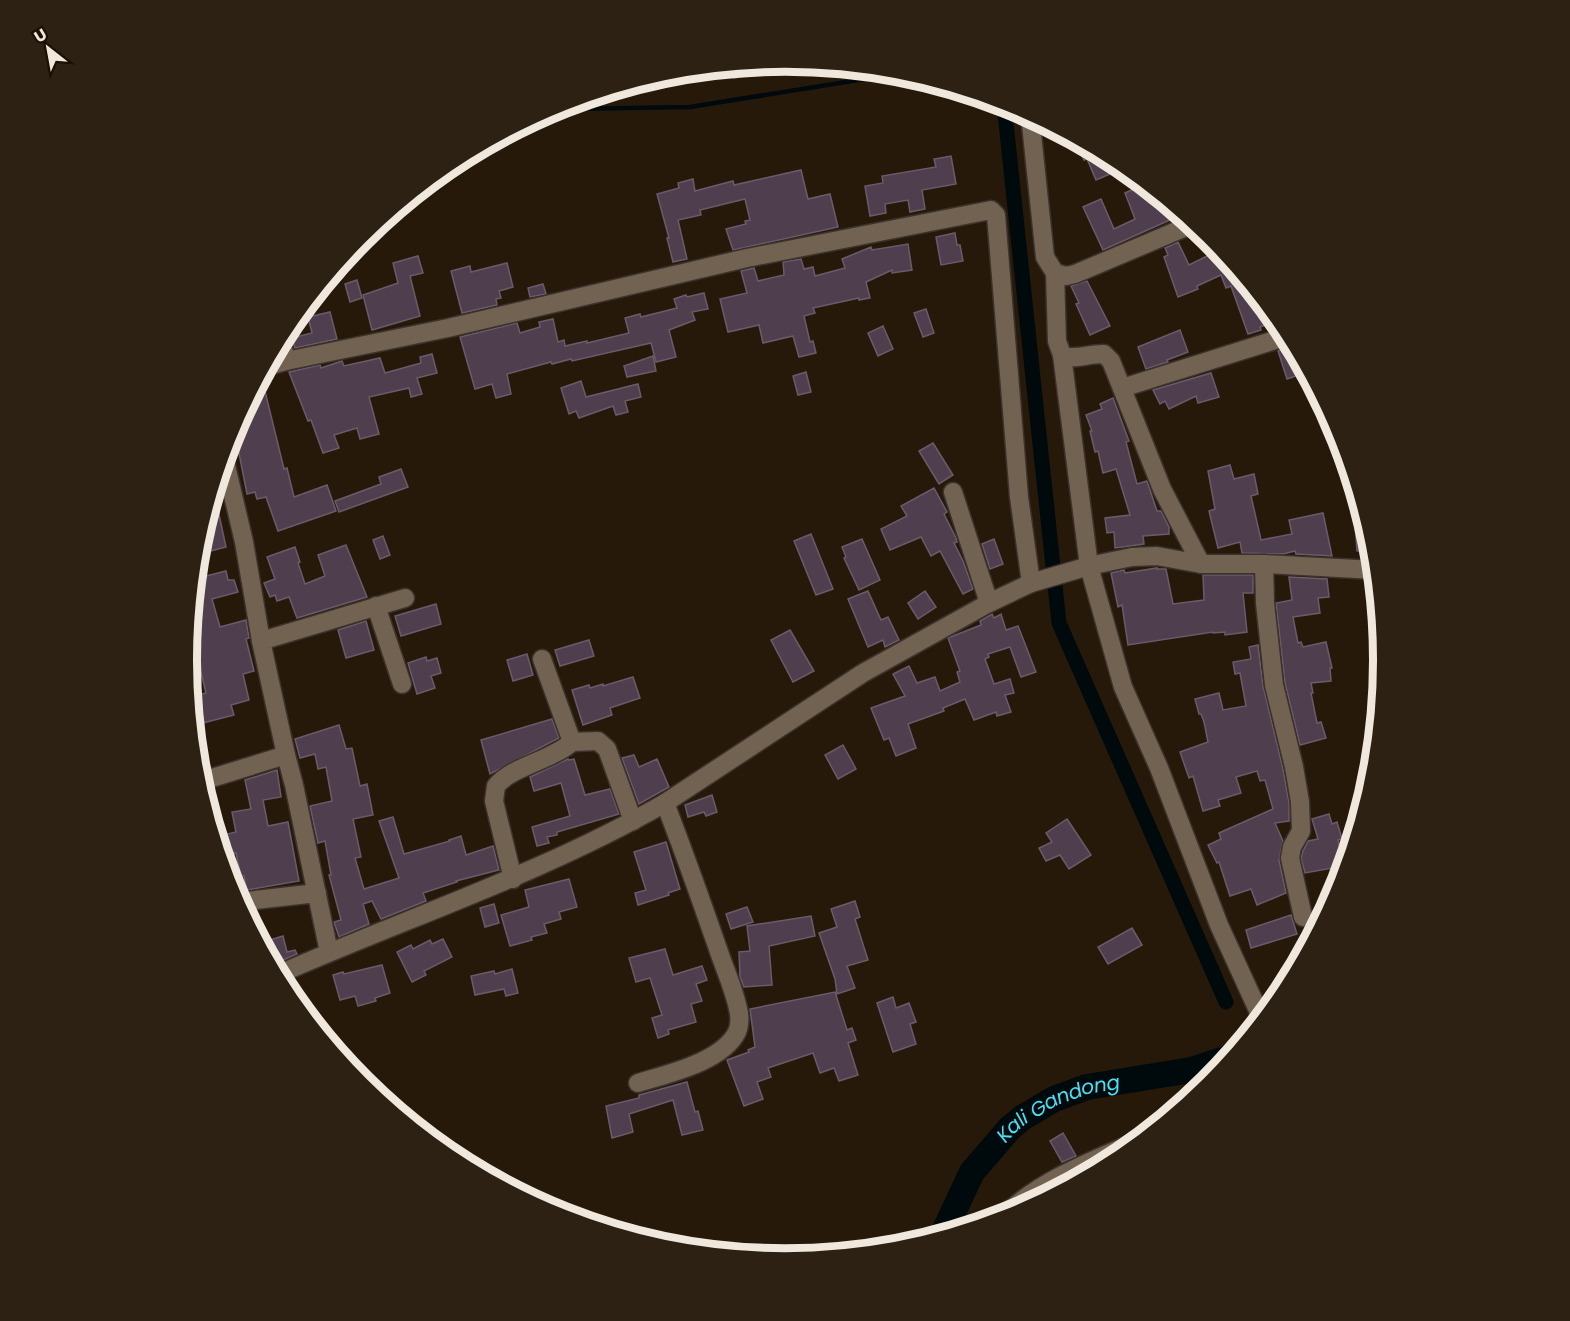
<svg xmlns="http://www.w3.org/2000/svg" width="1570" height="1321" viewBox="0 0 1570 1321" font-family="Poppins,sans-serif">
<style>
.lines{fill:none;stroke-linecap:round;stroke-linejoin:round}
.stream{stroke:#00090c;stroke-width:4.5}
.canal{stroke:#00090c;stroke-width:15}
.river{stroke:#00090c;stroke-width:26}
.building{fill:#4f3f4e;stroke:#6b5a6a;stroke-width:1.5}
.minor-casing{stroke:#3b322c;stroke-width:21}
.minor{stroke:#716251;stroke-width:18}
.labels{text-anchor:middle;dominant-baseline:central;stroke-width:4.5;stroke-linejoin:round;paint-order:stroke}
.water-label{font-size:20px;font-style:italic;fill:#49e0f5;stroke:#1c1003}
.rim{fill:none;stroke:#f0e7dd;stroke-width:8}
</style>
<rect width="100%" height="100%" fill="#26190a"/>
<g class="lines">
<polyline class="stream" points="562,105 569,109 690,107 902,73"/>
<polyline class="canal" points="1004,104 1059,623 1226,1002"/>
<g class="river">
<polyline points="526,1198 555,1214"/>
<path id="s1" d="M942 1236 972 1172 1010 1128 1022 1118 1054 1099 1087 1087 1191 1070 1231 1057"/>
</g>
</g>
<g class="building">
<polygon points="769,63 770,71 734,78 732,67"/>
<polygon points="1075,139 1118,163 1124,168 1096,180 1087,159 1084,160"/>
<polygon points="951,156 956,184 922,190 925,209 910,212 908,200 885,204 886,213 870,216 865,186 883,183 882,176 936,167 934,159"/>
<polygon points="801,170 808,199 830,194 838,227 733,250 726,229 746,224 745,221 750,220 745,199 700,210 701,215 678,220 687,259 673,262 667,238 669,238 657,194 679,188 678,183 693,179 695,191 733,181 734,185"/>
<polygon points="1143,185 1146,185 1181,215 1103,250 1083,207 1101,199 1114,229 1135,219 1125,193"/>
<polygon points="955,233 957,245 960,245 963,261 941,265 936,237"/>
<polygon points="1178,242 1189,265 1219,250 1270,312 1274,322 1260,327 1261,330 1248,334 1231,286 1226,288 1221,275 1197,286 1198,289 1178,297 1164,257 1168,255 1165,248"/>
<polygon points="908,244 912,270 892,273 892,270 866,282 870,298 859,300 859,298 813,308 815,313 804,316 810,342 813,341 816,353 799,357 793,336 763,343 759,325 728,332 720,299 747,293 741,271 754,268 758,281 784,275 783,262 801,259 804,269 813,267 815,276 845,268 842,259 871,247 872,250"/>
<polygon points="418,256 423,273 410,276 420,316 372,330 363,295 398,283 393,263"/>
<polygon points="507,263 513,287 499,291 501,298 496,299 497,305 462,313 451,271 470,266 471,272"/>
<polygon points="357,280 362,298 350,302 345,284"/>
<polygon points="1087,281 1110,326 1090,335 1076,304 1079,303 1071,286"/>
<polygon points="543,284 546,294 530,297 528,288"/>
<polygon points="704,293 708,309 692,312 695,320 669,330 676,357 656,362 651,343 572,361 571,359 552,364 551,362 507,374 511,394 496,398 492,384 475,389 460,337 517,323 520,333 540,327 539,322 553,319 558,342 564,340 565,346 587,341 587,343 629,333 625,318 640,314 641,317 677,308 674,299 686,295 687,297"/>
<polygon points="926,309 934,333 923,337 914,313"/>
<polygon points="330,312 337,339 295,348 292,338 312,333 308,317"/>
<polygon points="883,326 893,349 878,356 868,333"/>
<polygon points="1180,330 1188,352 1167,360 1168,362 1146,369 1138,347"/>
<polygon points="1293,346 1307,372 1287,379 1278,351"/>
<polygon points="432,354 437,373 417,378 422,394 411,397 409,388 369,397 379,434 360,439 357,428 334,435 339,448 323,453 311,420 308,421 289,372 320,365 321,368 342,361 344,366 380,358 385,373 421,363 420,357"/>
<polygon points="653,356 656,371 627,377 624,366"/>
<polygon points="806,372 811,392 798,395 793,376"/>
<polygon points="1211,373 1219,397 1198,403 1196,396 1169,409 1165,401 1160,404 1153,390"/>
<polygon points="581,381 586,397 638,384 641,397 625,401 628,412 616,415 613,406 579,418 576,411 569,414 561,388"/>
<polygon points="264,387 284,469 287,468 294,497 327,485 336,511 278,531 266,497 257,499 255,492 247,494 237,443 240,442 235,424 254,390"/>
<polygon points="1113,398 1129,441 1126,442 1137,484 1147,481 1157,511 1161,511 1169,527 1169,534 1143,536 1144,544 1115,548 1114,532 1107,533 1105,518 1130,515 1116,469 1103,473 1098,451 1095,452 1090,431 1092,431 1086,415 1102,409 1100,404"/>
<polygon points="933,443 953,475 939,484 919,451"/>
<polygon points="1230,465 1234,479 1254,474 1258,494 1251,496 1261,540 1292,534 1289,520 1323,513 1332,556 1296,554 1295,551 1283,554 1242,553 1240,542 1218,548 1209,511 1215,509 1208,471"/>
<polygon points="401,469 408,487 339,512 335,501 381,484 379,477"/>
<polygon points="934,488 947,512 944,514 956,538 957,542 954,543 963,561 973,589 963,594 940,551 931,556 921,537 890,550 881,529 907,516 901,506"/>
<polygon points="214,491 226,547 196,555 198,543"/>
<polygon points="1358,495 1373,544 1373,550 1357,551 1353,496"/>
<polygon points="811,534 833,589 816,595 794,541"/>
<polygon points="383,536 390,555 380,559 373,540"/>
<polygon points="862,539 880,580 859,590 844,558 846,557 842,547"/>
<polygon points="994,539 1003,564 990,569 982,544"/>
<polygon points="346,545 367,597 297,618 289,597 277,601 275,595 270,597 264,583 275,579 267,557 295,547 300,562 298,563 305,584 325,576 318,555"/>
<polygon points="1157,568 1157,569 1166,569 1173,604 1204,600 1203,575 1253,575 1253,593 1243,593 1247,632 1225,635 1225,632 1213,633 1213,632 1128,645 1122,605 1118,607 1111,573 1124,570 1125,573"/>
<polygon points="226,571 228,580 234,580 238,592 212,599 220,627 246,620 249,638 246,639 254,671 243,674 249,700 231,705 234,715 195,725 190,698 206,693 198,660 186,663 194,579"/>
<polygon points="1289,577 1327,579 1329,597 1318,598 1320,613 1293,617 1298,643 1301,642 1303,647 1326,642 1332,668 1330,668 1331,681 1311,683 1313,693 1311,693 1317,723 1321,722 1326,738 1300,745 1285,683 1276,603 1292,600"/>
<polygon points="868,591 881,620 888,617 899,640 885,647 883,640 868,647 848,599"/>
<polygon points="925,591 936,607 918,619 908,603"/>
<polygon points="436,604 441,624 401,636 395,616"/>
<polygon points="992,614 994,618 1001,614 1006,630 1018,626 1036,672 1021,677 1010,647 988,654 989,657 985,659 994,684 1010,679 1014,693 1005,695 1011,712 997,716 996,712 974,720 965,699 943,708 944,711 908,724 916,748 896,756 889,738 884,740 871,708 905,696 893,674 909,666 917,683 935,677 940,691 960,682 957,672 960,671 948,638 981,625 980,621"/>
<polygon points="366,621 374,650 346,658 338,630"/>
<polygon points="790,630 814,671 793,682 771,640"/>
<polygon points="589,640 594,656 560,666 555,650"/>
<polygon points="1258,645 1263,686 1283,769 1289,803 1289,821 1275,823 1283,841 1279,860 1286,893 1257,905 1251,889 1230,896 1219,862 1217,863 1208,845 1221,839 1219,833 1273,809 1265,780 1260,781 1257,771 1236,777 1241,793 1218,800 1220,806 1203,811 1193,776 1189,778 1180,752 1208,742 1204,722 1201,714 1199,714 1195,699 1219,693 1223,710 1246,706 1240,673 1235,674 1233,662 1251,659 1249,647"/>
<polygon points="527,654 533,675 513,681 507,660"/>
<polygon points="426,657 427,661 437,658 441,673 431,676 435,688 417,694 408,663"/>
<polygon points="633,677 640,698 610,708 612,715 583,725 572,690 589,685 590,688 603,684 603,686"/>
<polygon points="552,719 559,738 490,774 481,740"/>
<polygon points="339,725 346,749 352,748 360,786 367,784 373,815 353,819 361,857 355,858 364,889 399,878 379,821 393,817 404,854 450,841 449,840 461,836 466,855 493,846 499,870 456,881 457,882 423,893 426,901 381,919 372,901 363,904 369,924 339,937 334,922 341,920 329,875 331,875 325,841 318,843 310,806 332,801 326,767 318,769 315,754 300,758 295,739"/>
<polygon points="843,745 856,769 838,779 825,755"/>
<polygon points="634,755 639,767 657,759 669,787 639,804 622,758"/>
<polygon points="568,759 569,760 574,759 585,795 610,789 619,814 557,832 557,835 547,837 549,843 537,846 532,827 570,816 561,783 534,791 530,777"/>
<polygon points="277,770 281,797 263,800 268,826 288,822 299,881 247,890 244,876 241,876 236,853 227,855 223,835 236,832 232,812 251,809 245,780"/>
<polygon points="712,795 717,812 706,816 704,812 688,817 685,805"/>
<polygon points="1329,814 1332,824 1337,822 1342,839 1338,840 1344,866 1305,873 1301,858 1303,851 1308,841 1318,839 1312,819"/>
<polygon points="1067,819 1091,855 1069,869 1060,855 1046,861 1039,848 1052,842 1046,833"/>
<polygon points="666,842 680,889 668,893 669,895 638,905 635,893 646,890 634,852"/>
<polygon points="569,879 577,907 559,912 561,919 544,924 547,933 531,937 532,940 510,946 501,915 529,907 525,890"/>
<polygon points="855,901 860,917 855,919 868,960 847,966 855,988 837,994 835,979 819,933 837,927 831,909"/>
<polygon points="494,904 499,923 485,927 480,908"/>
<polygon points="747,907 753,922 731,929 726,914"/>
<polygon points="1291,915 1297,934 1251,948 1246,930"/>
<polygon points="811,916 815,936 769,946 772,985 744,987 740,977 739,952 750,951 747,926"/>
<polygon points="1132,928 1142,945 1108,964 1098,947"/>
<polygon points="283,936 287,952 295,950 297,954 272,965 260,943"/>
<polygon points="443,939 452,957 424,971 426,975 412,982 397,952 411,945 413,949 430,940 432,944"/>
<polygon points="665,949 673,975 702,966 707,980 696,984 702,1001 691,1004 696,1022 668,1030 669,1034 658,1038 652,1018 662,1015 650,978 636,982 629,958"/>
<polygon points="382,965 390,993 375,998 376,1001 358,1006 355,996 340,1000 333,975 343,972 344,974"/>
<polygon points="512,969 518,993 506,996 504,989 475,995 471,976 494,971 495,974"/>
<polygon points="835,992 847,1030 852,1028 856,1040 848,1043 858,1075 839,1081 834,1068 820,1073 813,1053 768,1068 771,1077 757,1082 763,1099 744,1106 727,1060 749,1052 748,1050 755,1047 750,1009"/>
<polygon points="893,997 896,1008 909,1003 916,1022 910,1024 916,1044 893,1052 877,1003"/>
<polygon points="687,1082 695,1112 698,1111 703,1130 682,1135 673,1100 629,1114 633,1132 612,1138 606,1106 639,1098 639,1095"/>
<polygon points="1063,1133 1076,1156 1062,1162 1050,1141"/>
</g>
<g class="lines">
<g class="minor-casing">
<g id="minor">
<polyline points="1030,115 1045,257 1055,273 1066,276 1075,274 1193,224"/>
<path d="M1055 273 1057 341 1062 355C1075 361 1090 353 1104 354L1111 361 1162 489 1201 564"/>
<polyline points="286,361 448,328 747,258 991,210 996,215 1019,497 1031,583"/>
<polyline points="267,366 286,361 281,339"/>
<polyline points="1122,388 1288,336"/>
<polyline points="224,457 244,542 261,641 286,755 294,785 329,952"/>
<polyline points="953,492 989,603"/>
<polyline points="1264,564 1265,603 1274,685 1294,767 1300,802 1301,831 1292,847 1290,858 1303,917"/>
<polyline points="376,606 402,684"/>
<polyline points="261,641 405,598"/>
<polyline points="572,742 598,741 607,749 633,821"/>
<polyline points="199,782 286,755"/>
<path d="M513 879 494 801 496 786C512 766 551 761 572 742L542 659"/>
<polyline points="238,902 317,893"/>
<path d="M277 975C406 918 541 874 665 803L863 673 989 603 1031 583 1089 566 1062 355"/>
<polyline points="1262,1019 1219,925 1159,768 1123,687 1089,566 1132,557 1157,556 1201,564 1264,564 1375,570"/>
<path d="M638 1083C667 1074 722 1062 737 1032 739 1028 740 1020 739 1014 736 993 725 970 718 949 701 900 684 852 665 803"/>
<path d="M1002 1218C1037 1181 1094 1160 1140 1140"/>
</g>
</g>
<use href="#minor" class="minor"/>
</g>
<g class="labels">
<g class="water-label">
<text stroke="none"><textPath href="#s1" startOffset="182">Kali Gandong</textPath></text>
</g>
</g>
<path d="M0 0H1570V1321H0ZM197 660a588 588 0 1 1 1176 0a588 588 0 1 1-1176 0Z" fill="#2d2114" fill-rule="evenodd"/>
<path class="rim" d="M197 660a588 588 0 1 1 1176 0a588 588 0 1 1-1176 0Z"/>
<g transform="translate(48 48) rotate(329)" stroke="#1c1003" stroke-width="4.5" paint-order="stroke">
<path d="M0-4.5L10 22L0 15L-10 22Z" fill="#f0e7dd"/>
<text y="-9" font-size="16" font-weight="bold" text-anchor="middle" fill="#f0e7dd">U</text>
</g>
</svg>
